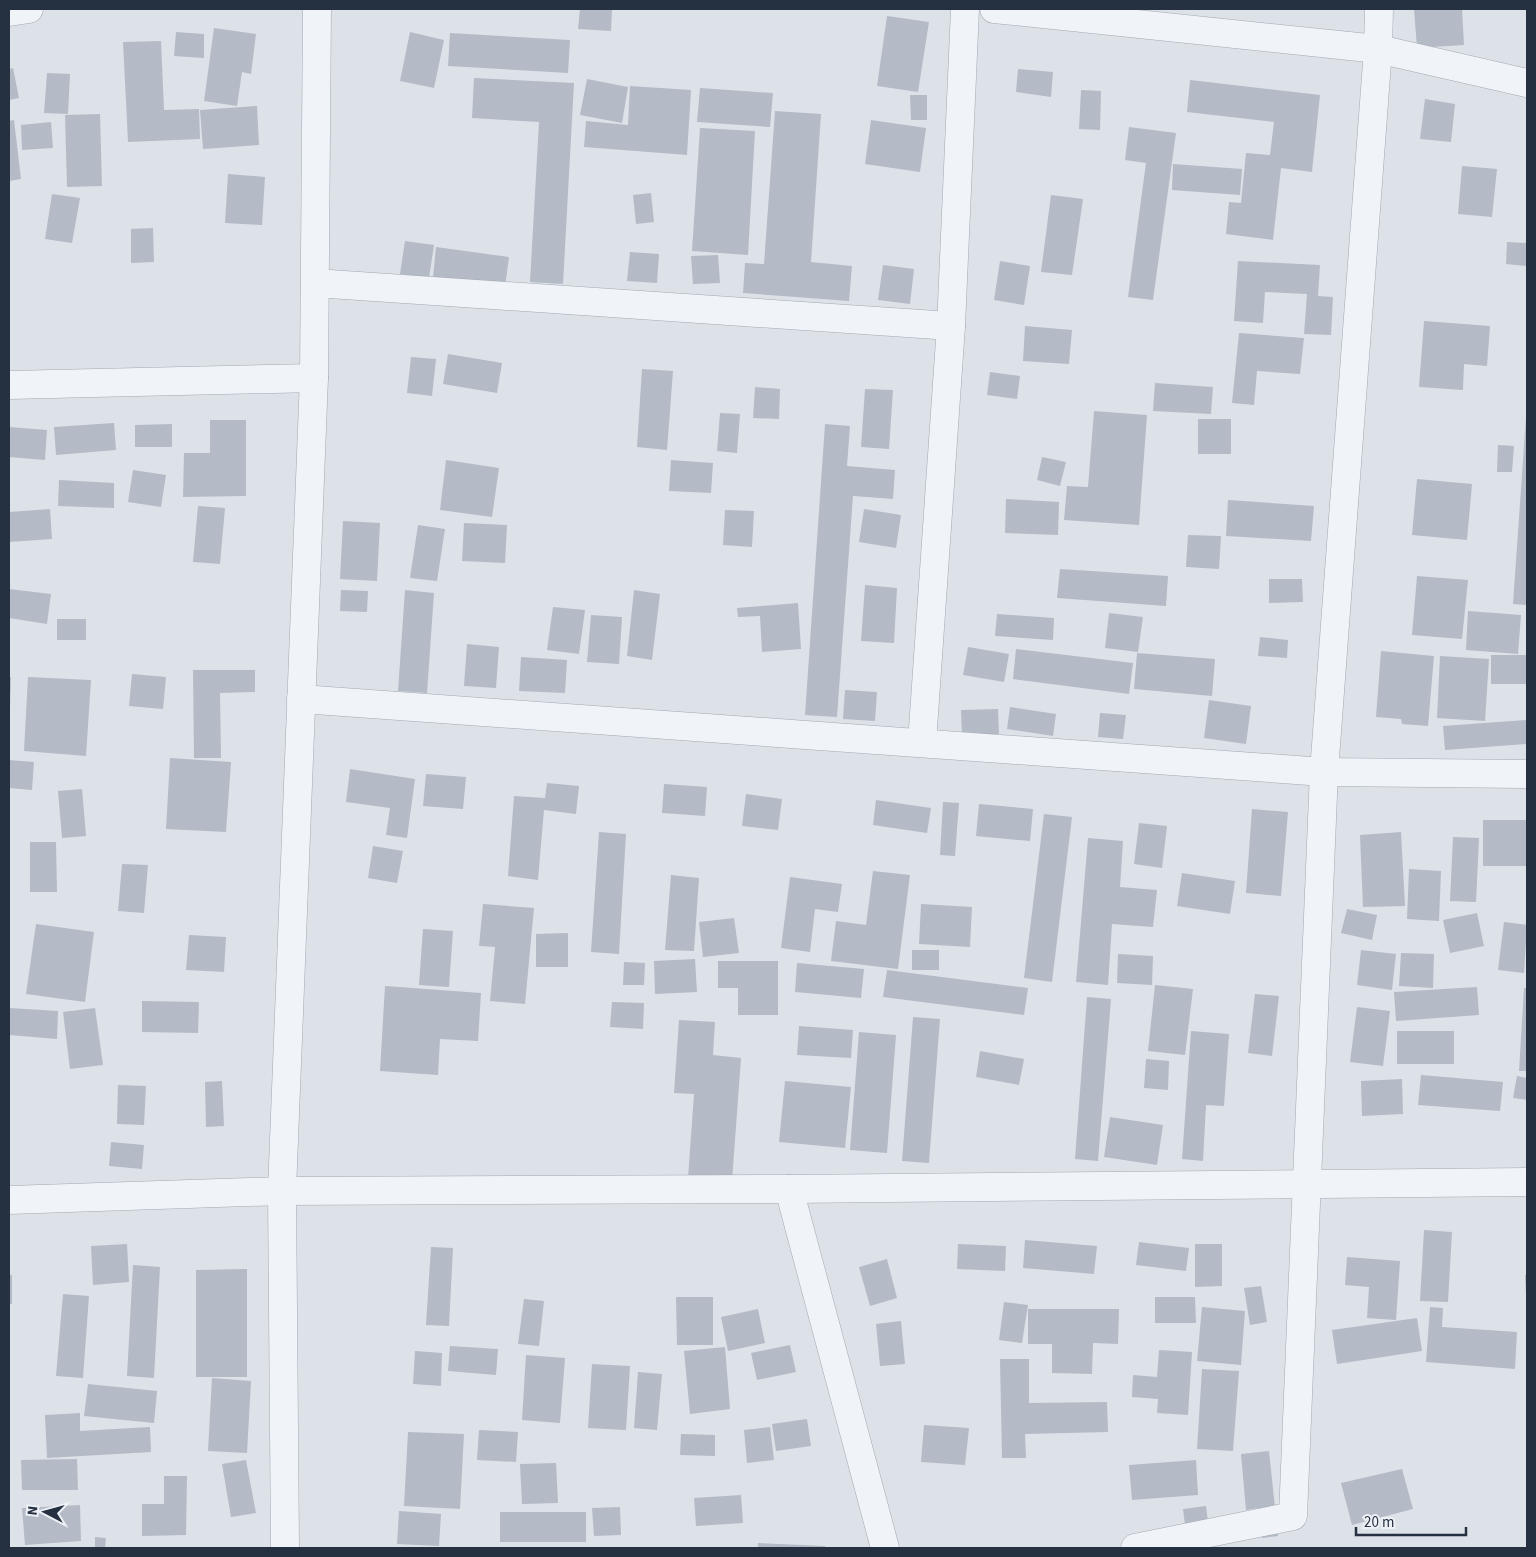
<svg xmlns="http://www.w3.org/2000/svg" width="1536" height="1557" viewBox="0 0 1536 1557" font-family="'Source Sans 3',sans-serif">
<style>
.building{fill:#b4bbc6}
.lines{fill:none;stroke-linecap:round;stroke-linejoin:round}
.street-casing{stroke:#a2a9b3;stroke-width:29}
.street{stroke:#f0f3f7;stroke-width:28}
</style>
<rect width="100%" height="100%" fill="#dde2e9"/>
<g class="building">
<polygon points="580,9 612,9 611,31 578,29"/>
<polygon points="1414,9 1462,9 1464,45 1417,48"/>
<polygon points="887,16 929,22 918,92 877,86"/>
<polygon points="214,28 256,34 251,74 242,72 237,106 204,101"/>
<polygon points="176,32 204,34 204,58 174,56"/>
<polygon points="410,32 444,40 434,88 400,81"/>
<polygon points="450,33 570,40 568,73 448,66"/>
<polygon points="161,41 164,110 199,109 200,139 128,142 123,42"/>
<polygon points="13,68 19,98 9,100 9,69"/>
<polygon points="1018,69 1053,72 1051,97 1016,92"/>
<polygon points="47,73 70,74 68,114 44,113"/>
<polygon points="474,78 574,83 563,284 530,282 539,122 472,118"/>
<polygon points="587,79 628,87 622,123 580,115"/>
<polygon points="1190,80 1320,95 1312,172 1281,168 1273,240 1226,234 1229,202 1241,203 1246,153 1270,155 1274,122 1187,112"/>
<polygon points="630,86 691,90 687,155 584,147 586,121 628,125"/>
<polygon points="700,88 773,93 770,127 697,122"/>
<polygon points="1081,90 1101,91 1100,130 1079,129"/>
<polygon points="910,95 927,95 927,120 911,120"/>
<polygon points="1425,99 1455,104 1451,142 1420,139"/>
<polygon points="257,106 259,145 203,149 200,110"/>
<polygon points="775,111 821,114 811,262 852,266 849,301 743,293 745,263 764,264"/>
<polygon points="100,114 102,186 67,187 65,115"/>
<polygon points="14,120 21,179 9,181 9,121"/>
<polygon points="871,120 926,128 920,172 865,164"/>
<polygon points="51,122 53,148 22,150 21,125"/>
<polygon points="1129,127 1176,133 1153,300 1128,297 1146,163 1125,160"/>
<polygon points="700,128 755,131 748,255 692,251"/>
<polygon points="1173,164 1242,169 1240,195 1172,190"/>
<polygon points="1462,166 1497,169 1492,217 1458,214"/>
<polygon points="228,174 265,177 262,225 225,223"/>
<polygon points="651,193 654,222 636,224 633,195"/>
<polygon points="52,194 80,198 72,243 45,239"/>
<polygon points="1051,195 1083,199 1072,275 1041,272"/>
<polygon points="153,228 154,262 131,263 131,229"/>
<polygon points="405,241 434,245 429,278 400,274"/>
<polygon points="1507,242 1527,243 1527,266 1506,264"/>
<polygon points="436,247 509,257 505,287 433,277"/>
<polygon points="630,252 659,254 657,283 627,281"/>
<polygon points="718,255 720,283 693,284 691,256"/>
<polygon points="1000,261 1030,266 1024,305 994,300"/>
<polygon points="1238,261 1320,265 1318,296 1333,297 1331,335 1304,334 1307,294 1265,292 1263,323 1234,321"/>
<polygon points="883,265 914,269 910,304 878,300"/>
<polygon points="1424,321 1490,326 1487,366 1464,364 1463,390 1419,387"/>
<polygon points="1025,326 1072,330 1069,364 1023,361"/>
<polygon points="1239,333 1304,338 1300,374 1257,371 1254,405 1232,403"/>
<polygon points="448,354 502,363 497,393 443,384"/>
<polygon points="411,357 436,359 432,396 407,393"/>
<polygon points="642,369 673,371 667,450 637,447"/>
<polygon points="990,372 1020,376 1017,399 987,395"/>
<polygon points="1155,383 1213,387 1211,414 1153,411"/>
<polygon points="755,387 780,389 779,419 753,418"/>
<polygon points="865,389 893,390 889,449 861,447"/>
<polygon points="1094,411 1147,415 1139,525 1064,520 1067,486 1088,487"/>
<polygon points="720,413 740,414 737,453 717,451"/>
<polygon points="1526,417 1527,417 1527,605 1513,604"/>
<rect x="1198" y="419" width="33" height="35"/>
<polygon points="210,420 246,420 246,496 183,497 184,453 210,453"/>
<polygon points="114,423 116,450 56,455 54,427"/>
<polygon points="172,424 172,447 135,447 135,425"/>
<polygon points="825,424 850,426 847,466 895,470 893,499 853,496 837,717 805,715"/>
<polygon points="9,427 47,430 45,460 9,457"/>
<polygon points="1498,445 1514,446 1512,472 1497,472"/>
<polygon points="1042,457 1066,462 1060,486 1037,480"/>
<polygon points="446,460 499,468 492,517 440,510"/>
<polygon points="671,460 713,463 711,493 669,491"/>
<polygon points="133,470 166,475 161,507 128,502"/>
<polygon points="1417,479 1472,484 1467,540 1412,535"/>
<polygon points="59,480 114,483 114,508 58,506"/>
<polygon points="1006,499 1059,502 1058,535 1005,533"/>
<polygon points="1228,500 1314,506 1311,541 1226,536"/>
<polygon points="198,506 225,508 220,564 193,562"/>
<polygon points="50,509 52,539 9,542 9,512"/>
<polygon points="864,509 901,515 896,548 859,542"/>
<polygon points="725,510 754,511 752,547 723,545"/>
<polygon points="343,521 380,523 377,581 340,579"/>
<polygon points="464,523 507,525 505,563 462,561"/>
<polygon points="418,525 445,529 437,581 410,578"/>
<polygon points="1188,535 1221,536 1219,569 1186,567"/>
<polygon points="1060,569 1168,576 1166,606 1057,598"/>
<polygon points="1417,576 1468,580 1462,639 1412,635"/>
<polygon points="1269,579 1302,579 1303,602 1269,603"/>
<polygon points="865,585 897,588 894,643 861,641"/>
<polygon points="9,589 51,594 47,624 9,618"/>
<polygon points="341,590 368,591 367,612 340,611"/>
<polygon points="405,590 434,593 427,693 398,691"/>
<polygon points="634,590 660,594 652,660 627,656"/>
<polygon points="798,603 801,649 762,652 760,616 738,617 737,608"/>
<polygon points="553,607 585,610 579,654 547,650"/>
<polygon points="1468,611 1521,615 1518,654 1466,650"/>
<polygon points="1109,613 1143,617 1138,652 1105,648"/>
<polygon points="997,614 1054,618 1053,640 995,636"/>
<polygon points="591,615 622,617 619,664 587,662"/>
<rect x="57" y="619" width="29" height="21"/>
<polygon points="1260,637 1288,640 1287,658 1258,656"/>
<polygon points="467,644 499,647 496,688 464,686"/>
<polygon points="968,647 1009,654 1004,682 963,675"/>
<polygon points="1016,649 1133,663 1129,694 1013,679"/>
<polygon points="1381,651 1434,656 1428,726 1402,724 1401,719 1376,717"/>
<polygon points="1137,653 1215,659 1212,696 1134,689"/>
<rect x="1491" y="655" width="36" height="29"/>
<polygon points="1440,656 1489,659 1485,721 1437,718"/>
<polygon points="521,657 567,660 565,693 519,691"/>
<polygon points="193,670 255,670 255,692 220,693 221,758 194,758"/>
<polygon points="132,674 166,677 163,709 129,706"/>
<polygon points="9,677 11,677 10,707 9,707"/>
<polygon points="28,677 91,680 86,756 24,751"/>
<polygon points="845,690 877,692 875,721 843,719"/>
<polygon points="1209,700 1251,706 1246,744 1204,738"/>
<polygon points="1010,707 1056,714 1053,736 1007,729"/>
<polygon points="998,709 999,734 962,736 961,710"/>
<polygon points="1100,713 1126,715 1123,739 1098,737"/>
<polygon points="1527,720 1527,744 1445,750 1443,726"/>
<polygon points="170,758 231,762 226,832 166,829"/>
<polygon points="9,760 34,762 32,790 9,788"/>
<polygon points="350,769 415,779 407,838 386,835 390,808 346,802"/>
<polygon points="426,774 466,777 463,809 423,806"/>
<polygon points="547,783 579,786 576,814 544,810 538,880 508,876 514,796 545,798"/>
<polygon points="664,784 707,787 705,816 662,813"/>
<polygon points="82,789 86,836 62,838 58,791"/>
<polygon points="746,794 782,799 778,830 742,826"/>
<polygon points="876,800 931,808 927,833 873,825"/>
<polygon points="943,802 959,803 955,856 940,855"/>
<polygon points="979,804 1033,809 1030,841 976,836"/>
<polygon points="1252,809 1288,812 1281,896 1246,893"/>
<polygon points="1044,814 1072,817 1052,982 1024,978"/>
<rect x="1483" y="820" width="44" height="46"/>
<polygon points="1139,823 1167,826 1162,868 1134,864"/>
<polygon points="599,832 626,834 619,954 591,952"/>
<polygon points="1401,832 1405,906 1363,907 1360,835"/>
<polygon points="1453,837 1479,838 1476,902 1450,901"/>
<polygon points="1088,838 1123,841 1120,887 1157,890 1153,927 1112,924 1108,985 1076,982"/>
<polygon points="30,842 56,842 57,892 30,892"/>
<polygon points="373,846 403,851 397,883 368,878"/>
<polygon points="122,864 148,865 144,913 118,911"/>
<polygon points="1409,869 1441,871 1439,921 1407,919"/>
<polygon points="873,871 910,875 898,969 831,961 836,921 866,925"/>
<polygon points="1182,873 1235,881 1230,914 1177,906"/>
<polygon points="671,875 699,878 694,951 665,950"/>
<polygon points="790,877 842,884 838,912 815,909 810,952 781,948"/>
<polygon points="483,904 534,908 525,1004 490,1001 495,947 479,946"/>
<polygon points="921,904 972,907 970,947 919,944"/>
<polygon points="1347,909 1377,915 1372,940 1341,933"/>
<polygon points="1477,913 1484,946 1450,953 1443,920"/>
<polygon points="734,918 739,953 703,957 699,922"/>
<polygon points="1504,922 1527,925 1524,973 1498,970"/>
<polygon points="36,924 94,932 85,1002 26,994"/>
<polygon points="423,929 453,931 449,987 419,985"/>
<polygon points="568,933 568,967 536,967 536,934"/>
<polygon points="189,935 226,937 224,972 186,970"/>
<rect x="912" y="950" width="27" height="20"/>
<polygon points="1361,950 1396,954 1392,990 1357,985"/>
<polygon points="1401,953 1434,954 1433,988 1399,986"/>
<polygon points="1118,954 1153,956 1152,985 1117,983"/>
<polygon points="695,959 697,992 655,994 654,961"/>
<polygon points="718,961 778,961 778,1015 738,1015 738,988 718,988"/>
<polygon points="624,962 645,963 644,985 623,985"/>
<polygon points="797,963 864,969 861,998 795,992"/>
<polygon points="887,970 1028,988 1024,1015 883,997"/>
<polygon points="1155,985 1193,989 1185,1055 1148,1051"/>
<polygon points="385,986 481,993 478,1041 440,1039 438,1075 380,1071"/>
<polygon points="1477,987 1479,1015 1396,1021 1394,992"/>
<polygon points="1524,988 1527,988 1527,1071 1519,1071"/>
<polygon points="1255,994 1279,996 1272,1056 1248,1053"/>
<polygon points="1087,997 1111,999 1098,1161 1075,1159"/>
<polygon points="142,1001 199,1002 198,1033 142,1032"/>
<polygon points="612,1002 644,1003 643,1029 610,1027"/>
<polygon points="1357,1007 1390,1011 1383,1066 1350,1062"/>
<polygon points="9,1008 58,1011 57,1039 9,1035"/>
<polygon points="95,1008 103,1065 70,1069 63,1012"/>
<polygon points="913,1017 940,1019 929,1163 902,1161"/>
<polygon points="679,1020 715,1022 713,1055 741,1058 732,1181 688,1178 694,1094 674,1093"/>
<polygon points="799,1026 853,1030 851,1058 797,1055"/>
<polygon points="1191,1031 1229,1034 1224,1106 1206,1105 1203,1161 1182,1159"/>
<rect x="1397" y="1031" width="57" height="33"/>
<polygon points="859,1032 896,1035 887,1153 850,1150"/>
<polygon points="980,1051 1024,1059 1019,1085 976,1077"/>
<polygon points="1146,1059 1169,1061 1168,1090 1144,1088"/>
<polygon points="1421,1075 1503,1082 1500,1111 1418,1105"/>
<polygon points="1517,1076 1527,1078 1527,1100 1513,1098"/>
<polygon points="1402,1079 1403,1114 1362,1116 1361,1081"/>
<polygon points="222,1081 224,1126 206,1127 205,1082"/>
<polygon points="785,1081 851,1087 845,1148 779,1142"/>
<polygon points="118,1085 146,1086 144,1125 117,1124"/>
<polygon points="1110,1117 1163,1125 1157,1165 1104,1157"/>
<polygon points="111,1142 144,1145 142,1169 109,1166"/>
<polygon points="1424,1230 1452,1232 1448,1302 1420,1301"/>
<polygon points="1025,1240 1097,1246 1094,1274 1023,1268"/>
<polygon points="1139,1242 1189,1248 1186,1271 1136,1265"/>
<polygon points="127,1244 129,1282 93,1285 91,1246"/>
<polygon points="958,1244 1006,1246 1005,1271 957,1269"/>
<polygon points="1195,1244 1222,1244 1222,1286 1195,1287"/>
<polygon points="431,1247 453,1248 449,1326 426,1325"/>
<polygon points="1347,1257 1400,1261 1396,1320 1367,1318 1369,1287 1345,1285"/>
<polygon points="887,1259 897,1298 870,1306 859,1267"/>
<polygon points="133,1265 160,1267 154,1378 127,1376"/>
<polygon points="247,1269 247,1377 196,1377 196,1270"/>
<rect x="9" y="1275" width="3" height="29"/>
<polygon points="1525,1275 1527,1275 1527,1294 1526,1294"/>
<polygon points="1261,1286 1267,1322 1250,1325 1244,1288"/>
<polygon points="63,1294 89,1296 83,1378 56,1376"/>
<polygon points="676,1297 713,1297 713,1345 677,1345"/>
<polygon points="1155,1297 1195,1297 1196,1323 1155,1323"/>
<polygon points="524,1299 544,1301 539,1346 518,1344"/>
<polygon points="1004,1302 1028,1305 1022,1343 999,1340"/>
<polygon points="1202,1307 1245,1311 1241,1365 1197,1361"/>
<polygon points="1430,1307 1443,1308 1442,1327 1517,1332 1515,1369 1426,1362"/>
<polygon points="758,1309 765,1343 728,1351 721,1317"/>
<polygon points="1028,1309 1119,1309 1118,1344 1093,1343 1092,1374 1052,1373 1052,1344 1028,1344"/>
<polygon points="1417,1318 1422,1351 1337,1364 1332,1330"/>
<polygon points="901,1321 905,1364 880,1366 876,1324"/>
<polygon points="790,1345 796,1372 757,1380 751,1353"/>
<polygon points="450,1346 498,1349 496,1375 448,1371"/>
<polygon points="725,1347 730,1409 690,1414 684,1351"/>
<polygon points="1159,1350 1192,1352 1188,1415 1157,1413 1158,1399 1132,1397 1133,1375 1157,1377"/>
<polygon points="415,1351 442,1353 441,1386 413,1384"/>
<polygon points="526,1355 565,1358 560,1423 522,1420"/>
<polygon points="1000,1359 1029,1359 1029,1403 1107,1402 1108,1432 1025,1434 1026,1458 1002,1458"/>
<polygon points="592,1364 630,1366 626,1430 588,1428"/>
<polygon points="1202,1369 1239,1371 1233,1451 1197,1449"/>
<polygon points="638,1372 662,1374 657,1430 634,1428"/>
<polygon points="212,1378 251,1381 247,1453 208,1451"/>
<polygon points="88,1384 157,1391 154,1423 84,1416"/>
<polygon points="80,1413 80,1431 150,1427 151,1452 47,1458 45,1415"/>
<polygon points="807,1419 811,1446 776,1451 772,1424"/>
<polygon points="924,1425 969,1428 965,1465 921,1462"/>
<polygon points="770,1427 774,1460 747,1463 744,1430"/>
<polygon points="479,1430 518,1432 516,1462 477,1460"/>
<polygon points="408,1432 464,1434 460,1509 404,1506"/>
<polygon points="681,1434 715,1435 715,1456 680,1455"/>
<polygon points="1269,1451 1278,1536 1262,1538 1259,1508 1246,1510 1241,1454"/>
<polygon points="77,1459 78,1490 22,1490 21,1460"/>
<polygon points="246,1460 256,1513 231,1517 222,1464"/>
<polygon points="1196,1460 1198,1495 1132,1500 1129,1465"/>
<polygon points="556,1463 558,1503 522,1504 520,1464"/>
<polygon points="1402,1469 1413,1509 1352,1525 1341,1483"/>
<polygon points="164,1476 187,1476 186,1535 142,1536 142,1504 164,1504"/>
<polygon points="741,1495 743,1523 696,1526 694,1498"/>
<polygon points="80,1505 81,1541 25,1545 22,1508"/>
<polygon points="1206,1506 1210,1539 1187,1541 1183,1509"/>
<polygon points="620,1507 621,1535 594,1536 592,1508"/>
<polygon points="399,1511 441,1514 439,1546 397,1544"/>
<rect x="500" y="1512" width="86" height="30"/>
<polygon points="95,1537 106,1538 105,1548 95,1548"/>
<polygon points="758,1543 825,1546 825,1548 758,1548"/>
</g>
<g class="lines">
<g class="street-casing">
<g id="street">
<polyline points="994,9 1378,49 1527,83"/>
<polyline points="9,12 29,9"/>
<polyline points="315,283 951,326"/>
<polyline points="9,385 314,378"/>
<polyline points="301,699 1324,772 1527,774"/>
<polyline points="922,743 951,326 965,9"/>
<polyline points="789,1189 885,1548"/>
<polyline points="9,1200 282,1191 789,1189 1527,1182"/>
<polyline points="285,1548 282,1191 314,378 317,9"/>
<polyline points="1135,1548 1293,1516 1324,772 1378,49 1379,9"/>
</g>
</g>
<use href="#street" class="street"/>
</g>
<rect width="1536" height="1557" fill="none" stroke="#253041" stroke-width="20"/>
<g transform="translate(45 1512) rotate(276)" stroke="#edf1f6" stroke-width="4" paint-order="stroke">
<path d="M0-4L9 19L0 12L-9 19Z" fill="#253041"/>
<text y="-8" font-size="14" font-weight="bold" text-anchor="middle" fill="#253041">N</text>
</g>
<path d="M1356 1527v8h110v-8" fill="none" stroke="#253041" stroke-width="2.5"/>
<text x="1364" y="1527" font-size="15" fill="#253041" stroke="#edf1f6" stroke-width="4" paint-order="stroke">20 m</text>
</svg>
